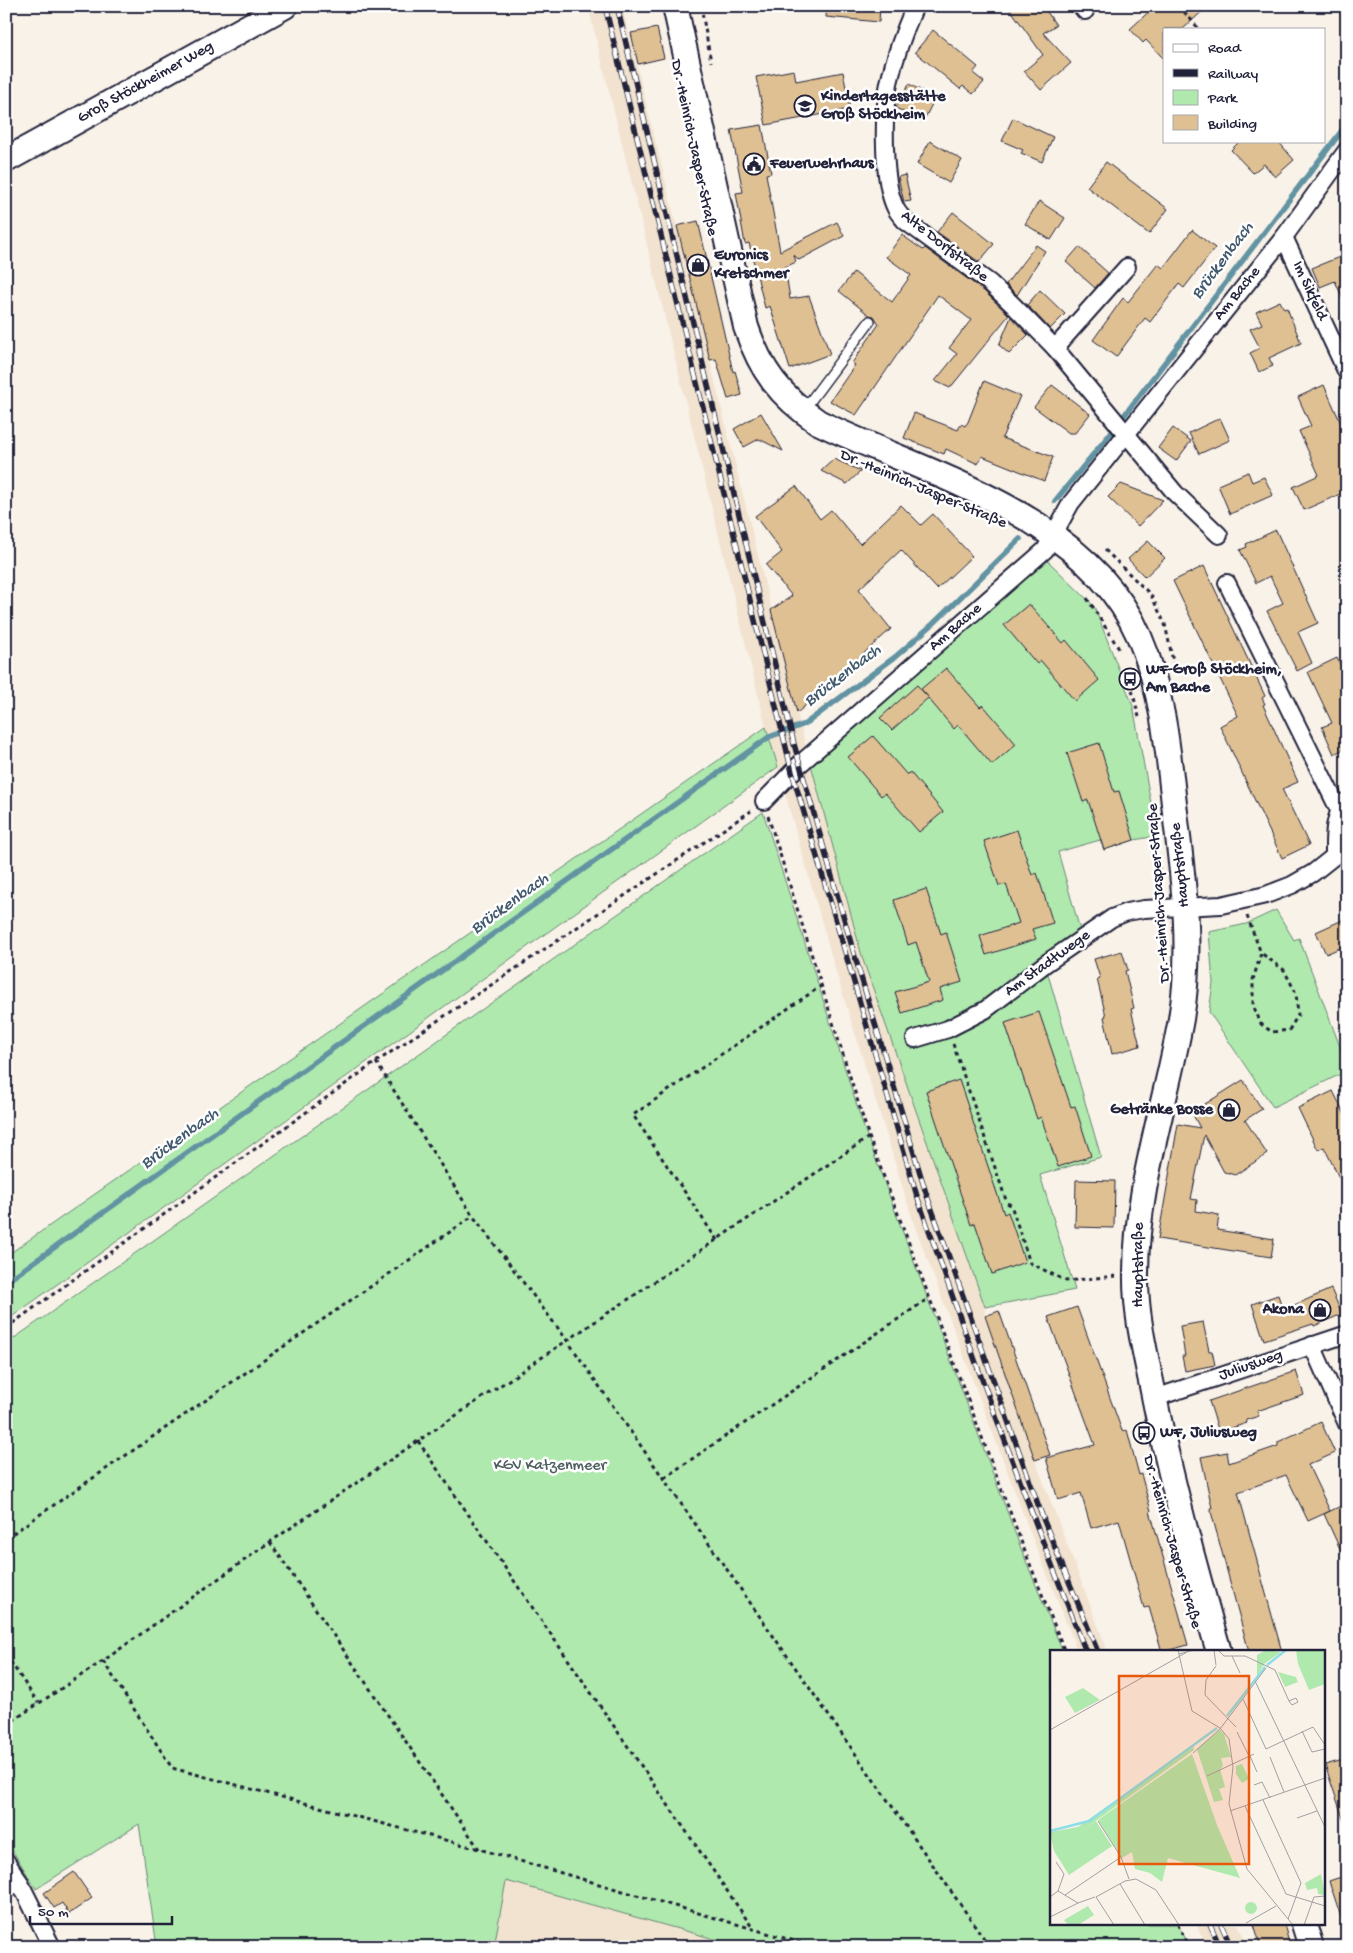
<svg xmlns="http://www.w3.org/2000/svg" width="1353" height="1953" viewBox="0 0 1353 1953" font-family="'Gochi Hand',sans-serif">
<style>
.built{fill:#f1e3cf}
.green{fill:#afe9ae;stroke:#688674}
.lines{fill:none;stroke-linecap:round;stroke-linejoin:round}
.stream{stroke:#6293a2;stroke-width:5.5}
.building{fill:#dfc092;stroke:#22223b}
.lane-casing{stroke:#22223b;stroke-width:12}
.street-casing{stroke:#22223b;stroke-width:20}
.secondary-casing{stroke:#22223b;stroke-width:28}
.path{stroke:#22223b;stroke-width:3;stroke-dasharray:4 4;stroke-linecap:butt}
.lane{stroke:#fff;stroke-width:9}
.street{stroke:#fff;stroke-width:16}
.secondary{stroke:#fff;stroke-width:24}
.rail-casing{stroke:#22223b;stroke-width:5.5}
.rail{stroke:#fff;stroke-width:4;stroke-dasharray:11;stroke-linecap:butt}
.labels{text-anchor:middle;dominant-baseline:central;stroke-width:5;stroke-linejoin:round;paint-order:stroke}
.street-label{font-size:16px;fill:#22223b;stroke:#fff}
.poi-label{font-size:16px;font-weight:bold;fill:#22223b;stroke:#fff;text-anchor:start}
.park-label{font-size:16px;fill:#4c5e5e;stroke:#fff}
.water-label{font-size:18px;font-style:italic;fill:#425a6e;stroke:#fff}
.inset-river{fill:none;stroke:#8ddee6;stroke-width:2.5}
.inset-road{fill:none;stroke:#a39fa3;stroke-width:1}
.view{fill:#e8590c;fill-opacity:0.15;stroke:#e8590c;stroke-width:2.5}
.inset-edge{fill:none;stroke:#22223b;stroke-width:2.5}
</style>
<rect width="100%" height="100%" fill="#f9f2e9"/>
<filter id="ink" filterUnits="userSpaceOnUse"><feTurbulence type="fractalNoise" baseFrequency=".02" numOctaves="2"/><feDisplacementMap in="SourceGraphic" scale="10" xChannelSelector="R" yChannelSelector="G"/><feConvolveMatrix kernelMatrix="1 2 1 2 8 2 1 2 1" color-interpolation-filters="sRGB"/></filter>
<g filter="url(#ink)">
<g class="built">
<polygon points="588,6 622,6 797,713 863,960 985,1307 985,1316 1035,1460 1108,1652 1078,1652 1030,1532 914,1224 836,972 766,727"/>
<polygon points="190,1793 743,1947 157,1947"/>
<polygon points="1196,1924 1238,1924 1248,1947 1207,1947"/>
</g>
<g class="green">
<polygon points="1048,561 1094,606 1133,706 1157,836 1134,840 1104,850 1100,840 1058,852 1082,937 1045,964 1101,1157 1040,1175 1075,1290 985,1307 863,960 809,757"/>
<polygon points="766,727 778,767 6,1321 6,1256"/>
<polygon points="763,812 864,1128 1020,1546 1063,1652 1052,1652 1052,1924 1178,1924 1188,1947 743,1947 506,1881 494,1947 157,1947 139,1824 36,1889 6,1840 6,1344"/>
<polygon points="1276,910 1294,940 1299,938 1347,1065 1347,1071 1273,1107 1209,1012 1213,983 1209,932 1246,924"/>
</g>
<g class="lines">
<g class="stream">
<polyline points="1123,417 1347,124"/>
<polyline points="1055,501 1114,429"/>
<polyline points="6,1282 769,737 805,724 895,657 933,624 1020,539"/>
</g>
</g>
<g class="building">
<polygon points="827,6 880,6 879,22 826,17"/>
<polygon points="1008,6 1043,6 1056,25 1043,33 1071,63 1041,90 1024,71 1043,55"/>
<polygon points="1155,6 1208,6 1183,29 1164,29 1164,59 1146,40 1143,43 1130,29"/>
<polygon points="657,28 664,58 638,64 631,33"/>
<polygon points="933,30 978,67 973,73 984,82 973,94 963,86 960,89 915,52"/>
<polygon points="794,70 796,81 843,72 850,109 766,125 756,77"/>
<polygon points="909,84 935,98 923,122 896,108"/>
<polygon points="1013,118 1053,137 1042,162 1021,153 1023,150 1002,141"/>
<polygon points="762,125 771,173 766,174 780,251 837,222 844,236 799,260 794,255 796,262 785,267 790,299 809,296 830,354 790,369 770,306 765,308 749,243 745,244 736,193 743,192 731,130"/>
<polygon points="930,141 962,160 949,183 917,164"/>
<polygon points="1240,141 1278,141 1294,160 1275,177 1264,164 1253,173 1231,150"/>
<polygon points="1106,162 1168,209 1149,234 1087,187"/>
<polygon points="905,175 911,201 904,202 898,177"/>
<polygon points="1039,201 1065,218 1051,240 1025,224"/>
<polygon points="953,212 994,244 979,262 937,232"/>
<polygon points="698,221 733,372 735,371 742,395 728,399 716,359 710,360 677,226"/>
<polygon points="1192,230 1215,248 1184,288 1179,284 1150,322 1145,318 1116,357 1093,340 1123,298 1128,302 1158,264 1163,268"/>
<polygon points="902,235 923,250 925,248 984,291 1009,315 950,388 935,381 957,354 949,348 971,320 938,295 856,415 830,401 855,365 852,363 879,324 874,316 869,315 839,291 854,272 892,302 911,275 886,257"/>
<polygon points="1036,245 1045,251 1017,295 1006,284"/>
<polygon points="1079,247 1108,273 1095,288 1066,262"/>
<polygon points="1347,254 1347,308 1335,281 1320,287 1312,268"/>
<polygon points="1040,290 1065,314 1050,329 1027,305"/>
<polygon points="1280,301 1284,309 1287,308 1301,343 1269,358 1273,366 1259,372 1250,353 1260,348 1250,329 1262,324 1256,312"/>
<polygon points="1011,317 1028,335 1009,354 999,345"/>
<polygon points="984,381 1020,396 1002,438 1053,457 1044,481 982,456 978,464 946,449 944,454 904,438 914,413 958,430 961,424 965,426 968,422"/>
<polygon points="1052,385 1090,414 1075,433 1069,433 1034,407"/>
<polygon points="1324,385 1347,437 1347,491 1304,510 1293,487 1319,475 1299,431 1311,426 1298,397"/>
<polygon points="761,413 783,451 759,439 744,447 734,429"/>
<polygon points="1220,418 1230,440 1199,454 1189,433"/>
<polygon points="1173,428 1191,441 1176,461 1158,448"/>
<polygon points="834,459 861,471 847,484 821,471"/>
<polygon points="1248,472 1252,482 1264,477 1273,495 1230,514 1218,485"/>
<polygon points="1121,484 1163,500 1138,526 1108,497"/>
<polygon points="796,486 820,519 831,510 860,544 901,505 921,525 933,514 972,556 937,589 901,550 859,589 891,629 797,713 771,610 792,596 766,565 782,552 755,516"/>
<polygon points="1276,530 1318,623 1298,632 1312,663 1297,671 1267,611 1283,603 1270,576 1256,583 1240,550 1247,547 1246,544"/>
<polygon points="1148,541 1165,558 1145,577 1128,559"/>
<polygon points="1204,566 1265,696 1262,698 1265,704 1263,705 1298,782 1282,789 1309,845 1282,858 1220,726 1238,716 1173,581"/>
<polygon points="1029,604 1063,643 1066,640 1099,680 1075,701 1041,661 1037,664 1004,625"/>
<polygon points="1337,658 1347,679 1347,754 1344,749 1334,754 1322,727 1332,723 1308,672"/>
<polygon points="946,668 980,707 983,705 1016,744 992,765 958,725 954,729 928,698 892,730 880,718 917,685 928,697 921,689"/>
<polygon points="873,736 907,775 910,772 943,812 919,832 885,793 881,796 848,757"/>
<polygon points="1099,743 1114,792 1119,791 1134,840 1104,850 1088,800 1083,802 1067,753"/>
<polygon points="1017,830 1032,875 1037,873 1053,923 1032,929 1036,939 986,955 980,936 1019,923 1006,884 999,886 984,841"/>
<polygon points="926,889 941,934 946,932 962,982 940,989 943,1000 902,1013 895,992 929,982 916,942 908,945 894,900"/>
<polygon points="1347,918 1347,945 1326,954 1316,932"/>
<polygon points="1122,951 1128,970 1125,971 1134,1008 1131,1009 1140,1046 1112,1054 1104,1017 1106,1016 1097,979 1100,978 1094,959"/>
<polygon points="1039,1012 1071,1107 1075,1106 1091,1156 1058,1167 1041,1117 1037,1119 1005,1023"/>
<polygon points="959,1080 1004,1214 1008,1212 1025,1262 992,1274 975,1223 971,1225 926,1091"/>
<polygon points="1243,1080 1262,1109 1245,1120 1267,1154 1235,1175 1224,1172 1204,1135 1191,1199 1197,1200 1196,1211 1219,1215 1217,1230 1274,1239 1271,1257 1158,1239 1178,1124 1200,1128 1191,1111 1205,1104"/>
<polygon points="1333,1091 1347,1119 1347,1194 1324,1147 1318,1150 1298,1108"/>
<polygon points="1076,1180 1115,1181 1114,1228 1075,1227"/>
<polygon points="1331,1289 1342,1314 1314,1326 1313,1324 1264,1340 1252,1304 1278,1295 1283,1310"/>
<polygon points="1077,1307 1122,1431 1127,1430 1139,1475 1141,1474 1151,1511 1150,1511 1188,1645 1162,1652 1149,1607 1144,1608 1119,1520 1091,1528 1081,1493 1058,1500 1046,1458 1095,1445 1048,1317"/>
<polygon points="999,1311 1050,1455 1035,1460 985,1316"/>
<polygon points="1203,1322 1209,1351 1212,1351 1215,1365 1185,1371 1182,1356 1185,1356 1180,1326"/>
<polygon points="1296,1371 1304,1395 1257,1411 1259,1416 1246,1420 1247,1423 1219,1432 1209,1401"/>
<polygon points="1321,1422 1335,1453 1308,1465 1330,1511 1308,1521 1286,1475 1238,1492 1282,1652 1249,1652 1210,1508 1212,1508 1201,1457 1227,1452 1229,1463 1278,1446 1278,1442"/>
<polygon points="1347,1503 1347,1564 1324,1514"/>
<polygon points="1347,1759 1347,1821 1344,1821 1325,1765"/>
<polygon points="74,1872 92,1898 69,1914 62,1903 54,1908 44,1893"/>
<polygon points="1347,1875 1347,1925 1344,1926 1329,1881"/>
<polygon points="1254,1924 1284,1924 1290,1947 1261,1947"/>
</g>
<g class="lines">
<g class="lane-casing">
<polyline id="lane" points="803,411 870,321"/>
</g>
<g class="street-casing">
<g id="street">
<path d="M915 6C904 31 895 56 889 83 883 113 882 182 896 209 898 213 902 217 905 221L990 283 1013 305 1055 348 1175 493 1219 535"/>
<polyline points="1081,6 1085,11"/>
<polyline points="1284,237 1347,373"/>
<polyline points="1055,348 1127,267"/>
<polyline points="1227,583 1339,810"/>
<polyline points="764,801 800,764 1045,550 1071,503 1284,237 1347,150"/>
<path d="M1334 855C1334 837 1333 817 1345 802"/>
<polyline points="915,1039 948,1029 985,1010 1045,964 1112,918 1127,912 1144,909 1221,905 1266,895 1292,885 1313,873 1347,846"/>
<polyline points="1312,1345 1347,1424"/>
<polyline points="1155,1398 1347,1334"/>
<polyline points="6,1861 19,1881 52,1947"/>
<polyline points="6,1890 19,1881"/>
</g>
</g>
<g class="secondary-casing">
<g id="secondary">
<path d="M675 6 746 327C761 371 780 396 818 422 927 475 1086 514 1139 636 1162 689 1168 747 1174 804 1183 877 1193 946 1181 1019 1166 1104 1136 1187 1136 1273 1135 1317 1147 1359 1155 1401 1172 1486 1195 1569 1219 1652"/>
<polyline points="6,160 285,6"/>
<polyline points="1304,1924 1311,1947"/>
</g>
</g>
<g class="path">
<polyline points="701,6 711,62"/>
<polyline points="1179,6 1199,29"/>
<polyline points="1105,550 1151,595 1165,624 1174,666"/>
<polyline points="1087,598 1121,652"/>
<polyline points="1126,667 1139,717"/>
<polyline points="768,816 869,1137 1024,1549 1065,1652"/>
<polyline points="1157,893 1159,866"/>
<polyline points="1247,916 1261,953 1253,980 1253,1005 1261,1024 1272,1032 1289,1030 1298,1015 1296,993 1284,970 1261,953"/>
<polyline points="953,1044 1007,1203 1011,1205 1030,1263 1066,1281 1116,1276"/>
<polyline points="376,1062 473,1216 567,1340 990,1947"/>
<polyline points="717,1240 633,1115 821,986"/>
<polyline points="6,1328 376,1062 751,811"/>
<polyline points="418,1441 754,1930"/>
<polyline points="664,1478 929,1298"/>
<polyline points="6,1538 473,1216"/>
<polyline points="270,1542 479,1849"/>
<polyline points="6,1655 38,1703"/>
<polyline points="103,1661 172,1768 479,1849 815,1947"/>
<polyline points="6,1725 103,1661 270,1542 418,1441 869,1137"/>
<polyline points="1178,1924 1188,1947"/>
</g>
<use href="#lane" class="lane"/>
<use href="#street" class="street"/>
<use href="#secondary" class="secondary"/>
<g class="rail-casing">
<g id="rail">
<polyline points="605,6 792,772 917,1196 976,1363 1036,1524 1086,1652"/>
<polyline points="617,6 794,744 855,957 926,1193 1044,1521 1098,1652"/>
<polyline points="1210,1924 1220,1947"/>
<polyline points="1221,1924 1231,1947"/>
</g>
</g>
<use href="#rail" class="rail"/>
</g>
</g>
<defs>
<g id="school-ring" transform="scale(1.125)"><circle r="9.5" fill="#fff" stroke="#22223b" stroke-width="1.5"/><path d="M0-5L7-2L0 1L-7-2ZM-4 1L0 2.5L4 1V4Q0 6-4 4Z" fill="#22223b"/></g>
<g id="civic-ring" transform="scale(1.125)"><circle r="9.5" fill="#fff" stroke="#22223b" stroke-width="1.5"/><path d="M-.6-6.5H3V-4.5H.6V-3L4-1V1h2V6H-6V1h2V-1L-.6-3ZM-1.2 2.5V6h2.4V2.5Z" fill="#22223b"/></g>
<g id="shop-ring" transform="scale(1.125)"><circle r="9.5" fill="#fff" stroke="#22223b" stroke-width="1.5"/><path d="M-5-2.5h2.3a2.7 3.5 0 0 1 5.4 0H5L5.5 6h-11ZM-1.5-2.5h3a1.5 2.3 0 0 0-3 0Z" fill="#22223b"/></g>
<g id="bus-ring" transform="scale(1.125)"><circle r="9.5" fill="#fff" stroke="#22223b" stroke-width="1.5"/><path d="M-5-6H5V4H4V6H2V4H-2V6H-4V4H-5ZM-3.5-4V0h7V-4ZM-3.5 1.2v1.5H-2V1.2ZM2 1.2v1.5H3.5V1.2Z" fill="#22223b"/></g>
</defs>
<g fill-rule="evenodd">
<use href="#school-ring" x="805" y="106"/>
<use href="#civic-ring" x="754" y="164"/>
<use href="#shop-ring" x="698" y="265"/>
<use href="#bus-ring" x="1130" y="679"/>
<use href="#shop-ring" x="1229" y="1110"/>
<use href="#shop-ring" x="1320" y="1310"/>
<use href="#bus-ring" x="1144" y="1433"/>
</g>
<g class="labels">
<g class="street-label">
<text transform="translate(146 83) rotate(-29)">Groß Stöckheimer Weg</text>
<text transform="translate(693 148) rotate(78)">Dr.-Heinrich-Jasper-Straße</text>
<text transform="translate(944 247) rotate(38)">Alte Dorfstraße</text>
<text transform="translate(1309 291) rotate(65)">Im Sikfeld</text>
<text transform="translate(1238 294) rotate(-51)">Am Bache</text>
<text transform="translate(923 490) rotate(23)">Dr.-Heinrich-Jasper-Straße</text>
<text transform="translate(956 628) rotate(-41)">Am Bache</text>
<text transform="translate(1181 865) rotate(-96)">Hauptstraße</text>
<text transform="translate(1160 893) rotate(-94)">Dr.-Heinrich-Jasper-Straße</text>
<text transform="translate(1048 964) rotate(-36)">Am Stadtwege</text>
<text transform="translate(1139 1265) rotate(-90)">Hauptstraße</text>
<text transform="translate(1251 1366) rotate(-19)">Juliusweg</text>
<text transform="translate(1171 1542) rotate(74)">Dr.-Heinrich-Jasper-Straße</text>
</g>
<g class="poi-label">
<text x="821" y="97">Kindertagesstätte<tspan x="821" dy="18">Groß Stöckheim</tspan></text>
<text x="770" y="164">Feuerwehrhaus</text>
<text x="714" y="256">Euronics<tspan x="714" dy="18">Kretschmer</tspan></text>
<text x="1146" y="670">WF-Groß Stöckheim,<tspan x="1146" dy="18">Am Bache</tspan></text>
<text x="1213" y="1110" text-anchor="end">Getränke Bosse</text>
<text x="1304" y="1310" text-anchor="end">Akona</text>
<text x="1160" y="1433">WF, Juliusweg</text>
</g>
<g class="park-label">
<text x="550" y="1466">KGV Katzenmeer</text>
</g>
<g class="water-label">
<text transform="translate(1223 261) rotate(-53)">Brückenbach</text>
<text transform="translate(843 676) rotate(-37)">Brückenbach</text>
<text transform="translate(510 904) rotate(-36)">Brückenbach</text>
<text transform="translate(180 1139) rotate(-36)">Brückenbach</text>
</g>
</g>
<g transform="translate(1050 1650)">
<rect width="275" height="275" fill="#f9f2e9"/>
<path d="M216 0 231 2 214 14 207 26V5ZM246 0H275V34L259 40 248 14ZM228 22 246 27 248 32 235 37ZM33 38 50 50 25 63 15 47ZM170 80 174 84 181 107 171 108 173 116 170 119 175 137 169 139 173 150 164 152 147 99ZM143 96 144 100 22 188 46 171 62 196 19 225 4 201 0 182 28 177ZM142 104 167 175 190 228 118 208 112 232 100 223 85 219 82 202 72 208 48 170ZM192 114 199 129 192 133 186 124V116ZM271 224 275 245 268 244 267 238 257 240 255 233ZM195 258a6 6 0 1 1 12 0a6 6 0 1 1-12 0ZM38 256 44 265 28 275H18L14 270Z" fill="#afe9ae"/>
<path class="inset-river" d="M217 15 236 0M177 66 215 17M0 181 39 171 167 78"/>
<path class="inset-road" d="M128 0 142 61 170 78 179 89 183 117 179 154 197 219 243 275M164 0 166 15M168 0 174 6H195L225 20 239 51 242 55 248 52 246 48 239 51M129 4 144 0M182 6 190 23M166 16 156 30 155 45 186 77M205 31 275 177M193 49 216 99 263 77 275 95M0 80 137 2M252 81 262 102 275 99M187 82 198 104M143 103 170 79 216 18M200 106 207 122M220 107 234 142M157 126 204 104M204 135 212 132 220 148M213 150 251 233 238 269M195 156 236 244 275 256M180 161 275 128M247 168 267 161M48 171 71 207 79 229M6 212 14 224 8 241M70 234 95 275M15 245 71 207M0 247 8 241 28 253 0 267M28 253 45 247M196 273 226 256M64 275 46 247 75 231 86 229 106 240 129 275M254 275 264 247 275 246"/>
<path class="view" d="M69 26H199V214H69Z"/>
<rect width="275" height="275" class="inset-edge"/>
</g>
<rect width="1353" height="1953" fill="none" stroke="#fff" stroke-width="25"/>
<rect x="12" y="12" width="1328" height="1928" fill="none" stroke="#22223b" stroke-width="2" filter="url(#ink)"/>
<rect x="1163" y="28" width="162" height="115" fill="#ffffff" stroke="#a7a7b1"/>
<rect x="1173" y="44" width="25" height="8" fill="#ffffff" stroke="#a7a7b1"/>
<text x="1208" y="52" font-size="15" fill="#22223b">Road</text>
<rect x="1173" y="69" width="25" height="8" fill="#22223b" stroke="#a7a7b1"/>
<text x="1208" y="78" font-size="15" fill="#22223b">Railway</text>
<rect x="1173" y="90" width="25" height="15" fill="#afe9ae" stroke="#a7a7b1"/>
<text x="1208" y="102" font-size="15" fill="#22223b">Park</text>
<rect x="1173" y="115" width="25" height="15" fill="#dfc092" stroke="#a7a7b1"/>
<text x="1208" y="128" font-size="15" fill="#22223b">Building</text>
<path d="M30 1916v8h142v-8" fill="none" stroke="#22223b" stroke-width="2.5"/>
<text x="38" y="1916" font-size="15" fill="#22223b" stroke="#ffffff" stroke-width="4" paint-order="stroke">50 m</text>
</svg>
